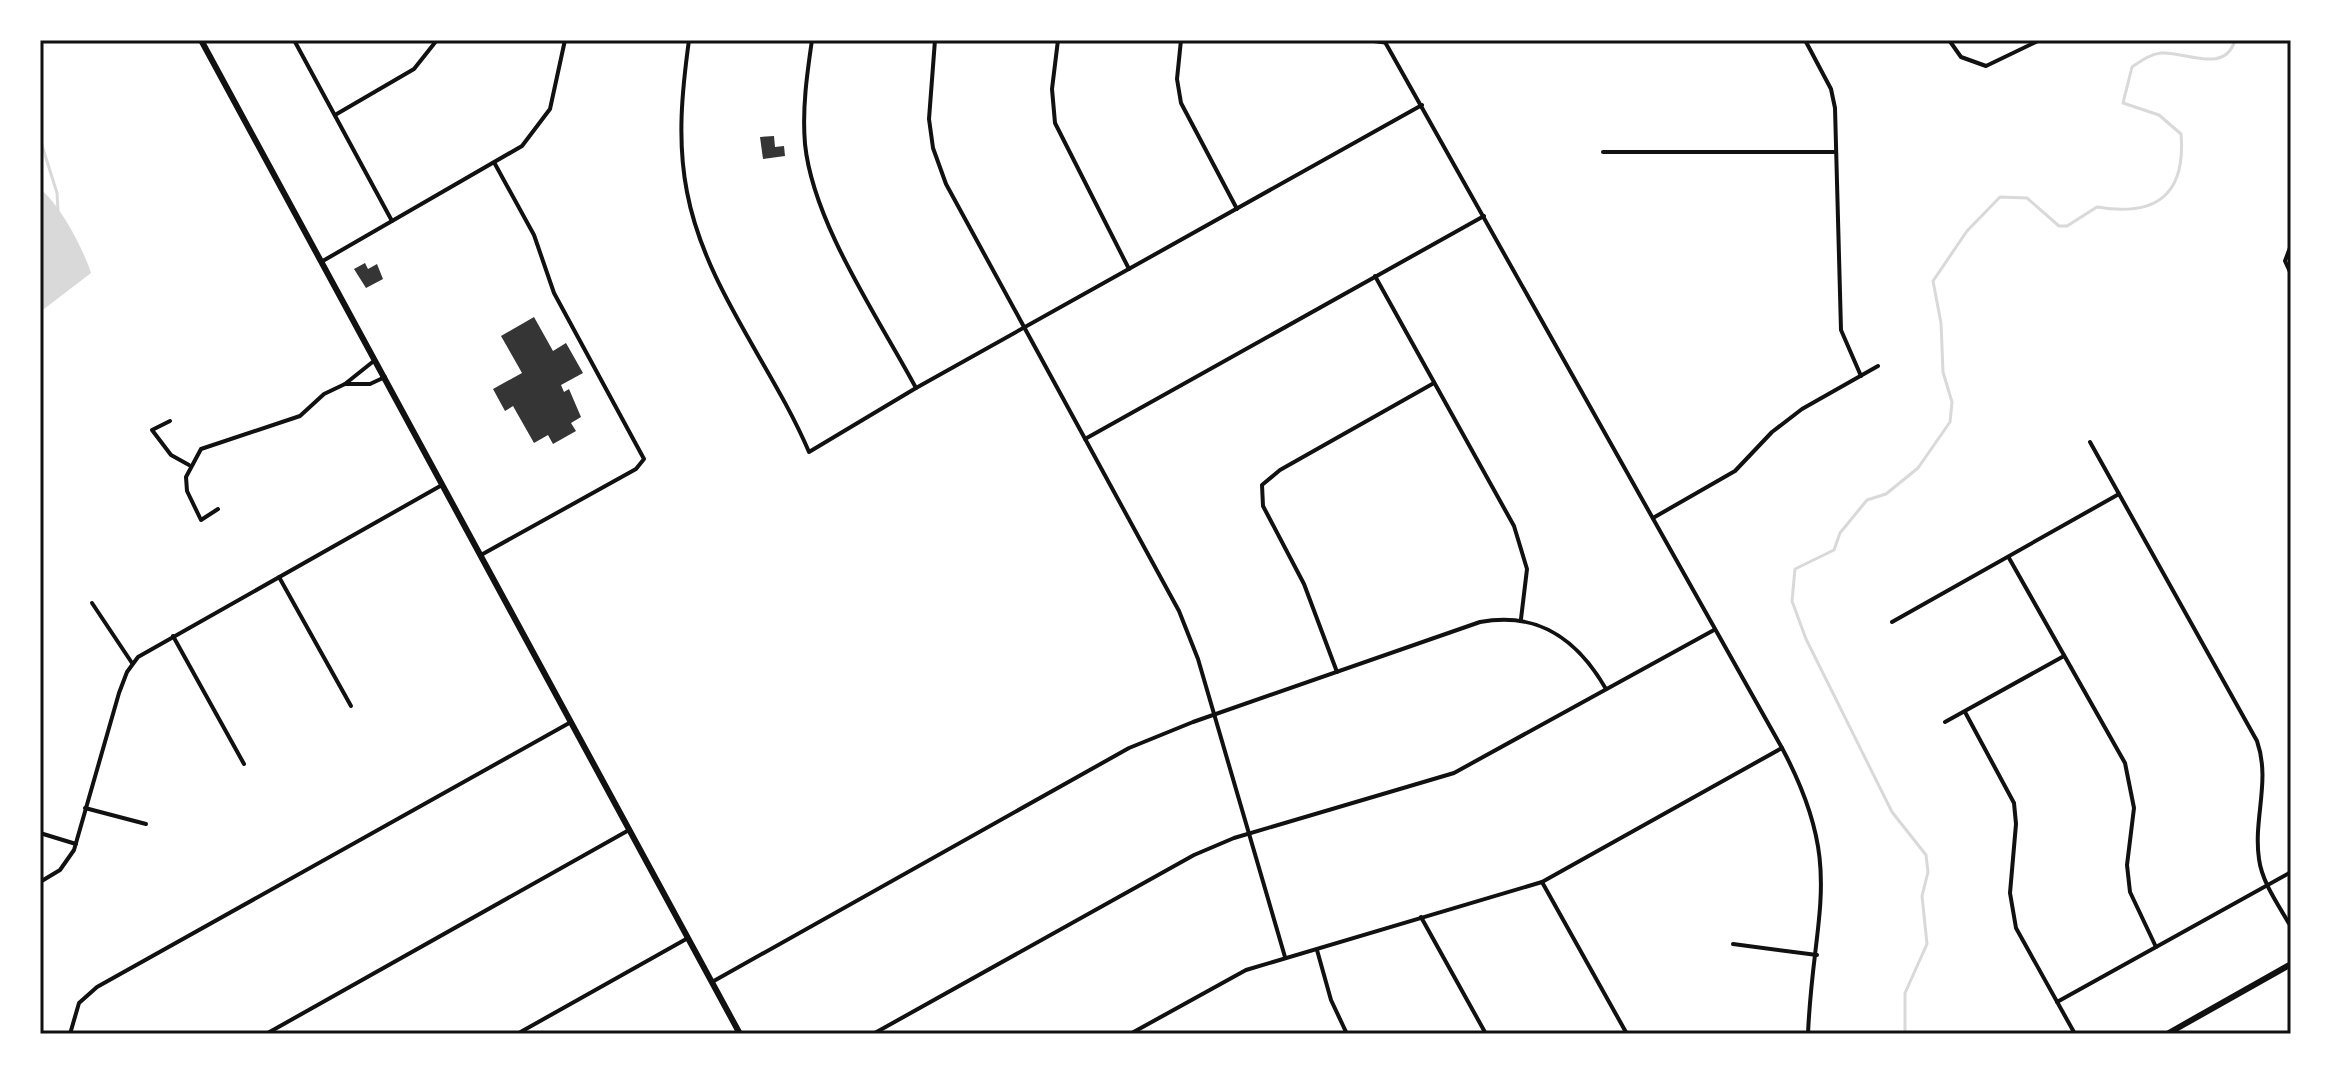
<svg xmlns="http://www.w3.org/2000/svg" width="2331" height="1074" viewBox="0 0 2331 1074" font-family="Inter,sans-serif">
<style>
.water{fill:#d9d9d9}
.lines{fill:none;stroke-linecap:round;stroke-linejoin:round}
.stream{stroke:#d9d9d9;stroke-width:3}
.building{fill:#353535}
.minor{stroke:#111;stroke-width:4}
.tertiary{stroke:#111;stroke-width:5}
.secondary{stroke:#111;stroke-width:6}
.neatline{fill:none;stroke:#111;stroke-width:3}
</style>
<rect width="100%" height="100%" fill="#fff"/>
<path class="water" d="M40 189C59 203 84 250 91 273L40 312Z"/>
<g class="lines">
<g class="stream">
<polyline points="40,139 57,193 58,210"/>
<path d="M1905 1034V993L1927 944 1922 896 1928 872 1926 855 1892 812 1806 639 1792 601 1795 569 1834 550 1840 533 1867 500 1886 494 1918 468 1950 422 1952 402 1943 372 1941 323 1933 281 1967 231 2000 197 2027 198 2059 226H2067L2097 207C2156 217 2186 195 2181 134L2159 115 2123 103 2132 67C2141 61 2150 54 2161 53 2185 51 2225 75 2235 40"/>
</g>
</g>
<g class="building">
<polygon points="774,136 775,147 784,146 785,156 763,159 760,137"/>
<polygon points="365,263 368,269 377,264 383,279 366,288 354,269"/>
<polygon points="534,317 553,351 566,343 583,373 561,385 564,392 569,389 581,417 571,423 576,431 553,444 548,435 534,443 513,406 505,411 493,389 522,373 501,336"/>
</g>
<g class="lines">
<g class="minor">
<polyline points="294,40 392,221"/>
<path d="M689 40C682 91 677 141 687 192 705 287 772 365 809 452L916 388 1422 105"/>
<path d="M812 40C807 74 802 109 805 144 813 223 878 317 916 388"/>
<polyline points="935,40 929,119 933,148 946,184 1179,611 1198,659 1285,957"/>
<polyline points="1058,40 1052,89 1055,123 1129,269"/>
<polyline points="1181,40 1177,79 1181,103 1237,209"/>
<polyline points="1805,40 1831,89 1835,108 1841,330 1861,376"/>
<polyline points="1949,40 1961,57 1986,66 2040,40"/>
<path d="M1385 42 1782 748C1846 868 1813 911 1808 1034"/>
<polyline points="335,115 414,69 437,40"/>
<polyline points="1603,152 1836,152"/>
<polyline points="2291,245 2285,261 2291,274"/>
<polyline points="321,262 522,146 550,109 565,40"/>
<polyline points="1375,276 1514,526 1527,569 1521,619"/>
<polyline points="345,384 370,384 385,377"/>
<polyline points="170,421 152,430 171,455 189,465"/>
<polyline points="1085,439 1484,216"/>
<path d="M2090 442 2257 741C2271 781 2253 819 2259 859 2262 883 2280 907 2291 927"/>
<polyline points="218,509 201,520 187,491 186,477 201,449 300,416 324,394 345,384 375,360"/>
<polyline points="1653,518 1735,471 1772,432 1802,409 1878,366"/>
<polyline points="481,555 636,469 644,459 554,293 534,235 495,164"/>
<polyline points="2009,558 2125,763 2134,808 2127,865 2130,892 2156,947"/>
<polyline points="279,577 351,706"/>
<polyline points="92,603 132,663"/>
<polyline points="1892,622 2119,494"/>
<polyline points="173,636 244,764"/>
<polyline points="1337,672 1304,584 1263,506 1262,485 1280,470 1434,383"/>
<polyline points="1965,712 2014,803 2016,824 2010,893 2016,928 2075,1034"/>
<polyline points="1945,722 2064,656"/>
<polyline points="85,808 146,824"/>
<polyline points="40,833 76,844"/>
<polyline points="40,882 60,870 74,850 119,693 127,672 138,657 442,485"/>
<polyline points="1542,882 1627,1034"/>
<polyline points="1421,917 1486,1034"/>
<polyline points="1733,944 1817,955"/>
<polyline points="1317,950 1331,1000 1347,1034"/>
<path d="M712 982 1129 748 1193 722 1480 622C1539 611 1578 640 1606 689"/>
<polyline points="2057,1002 2291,872"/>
<polyline points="70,1034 79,1003 97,987 571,722"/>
<polyline points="266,1034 629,830"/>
<polyline points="517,1034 688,938"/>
<polyline points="873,1034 1194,855 1234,838 1454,773 1714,630"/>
<polyline points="1130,1034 1246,970 1542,882 1782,748"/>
</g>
<polyline class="tertiary" points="1370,40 1385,42"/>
<g class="secondary">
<polyline points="201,40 740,1034"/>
<polyline points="2167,1034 2291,964"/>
</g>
</g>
<rect width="2331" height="1074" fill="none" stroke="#ffffff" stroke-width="84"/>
<rect x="42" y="42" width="2247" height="990" class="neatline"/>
</svg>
